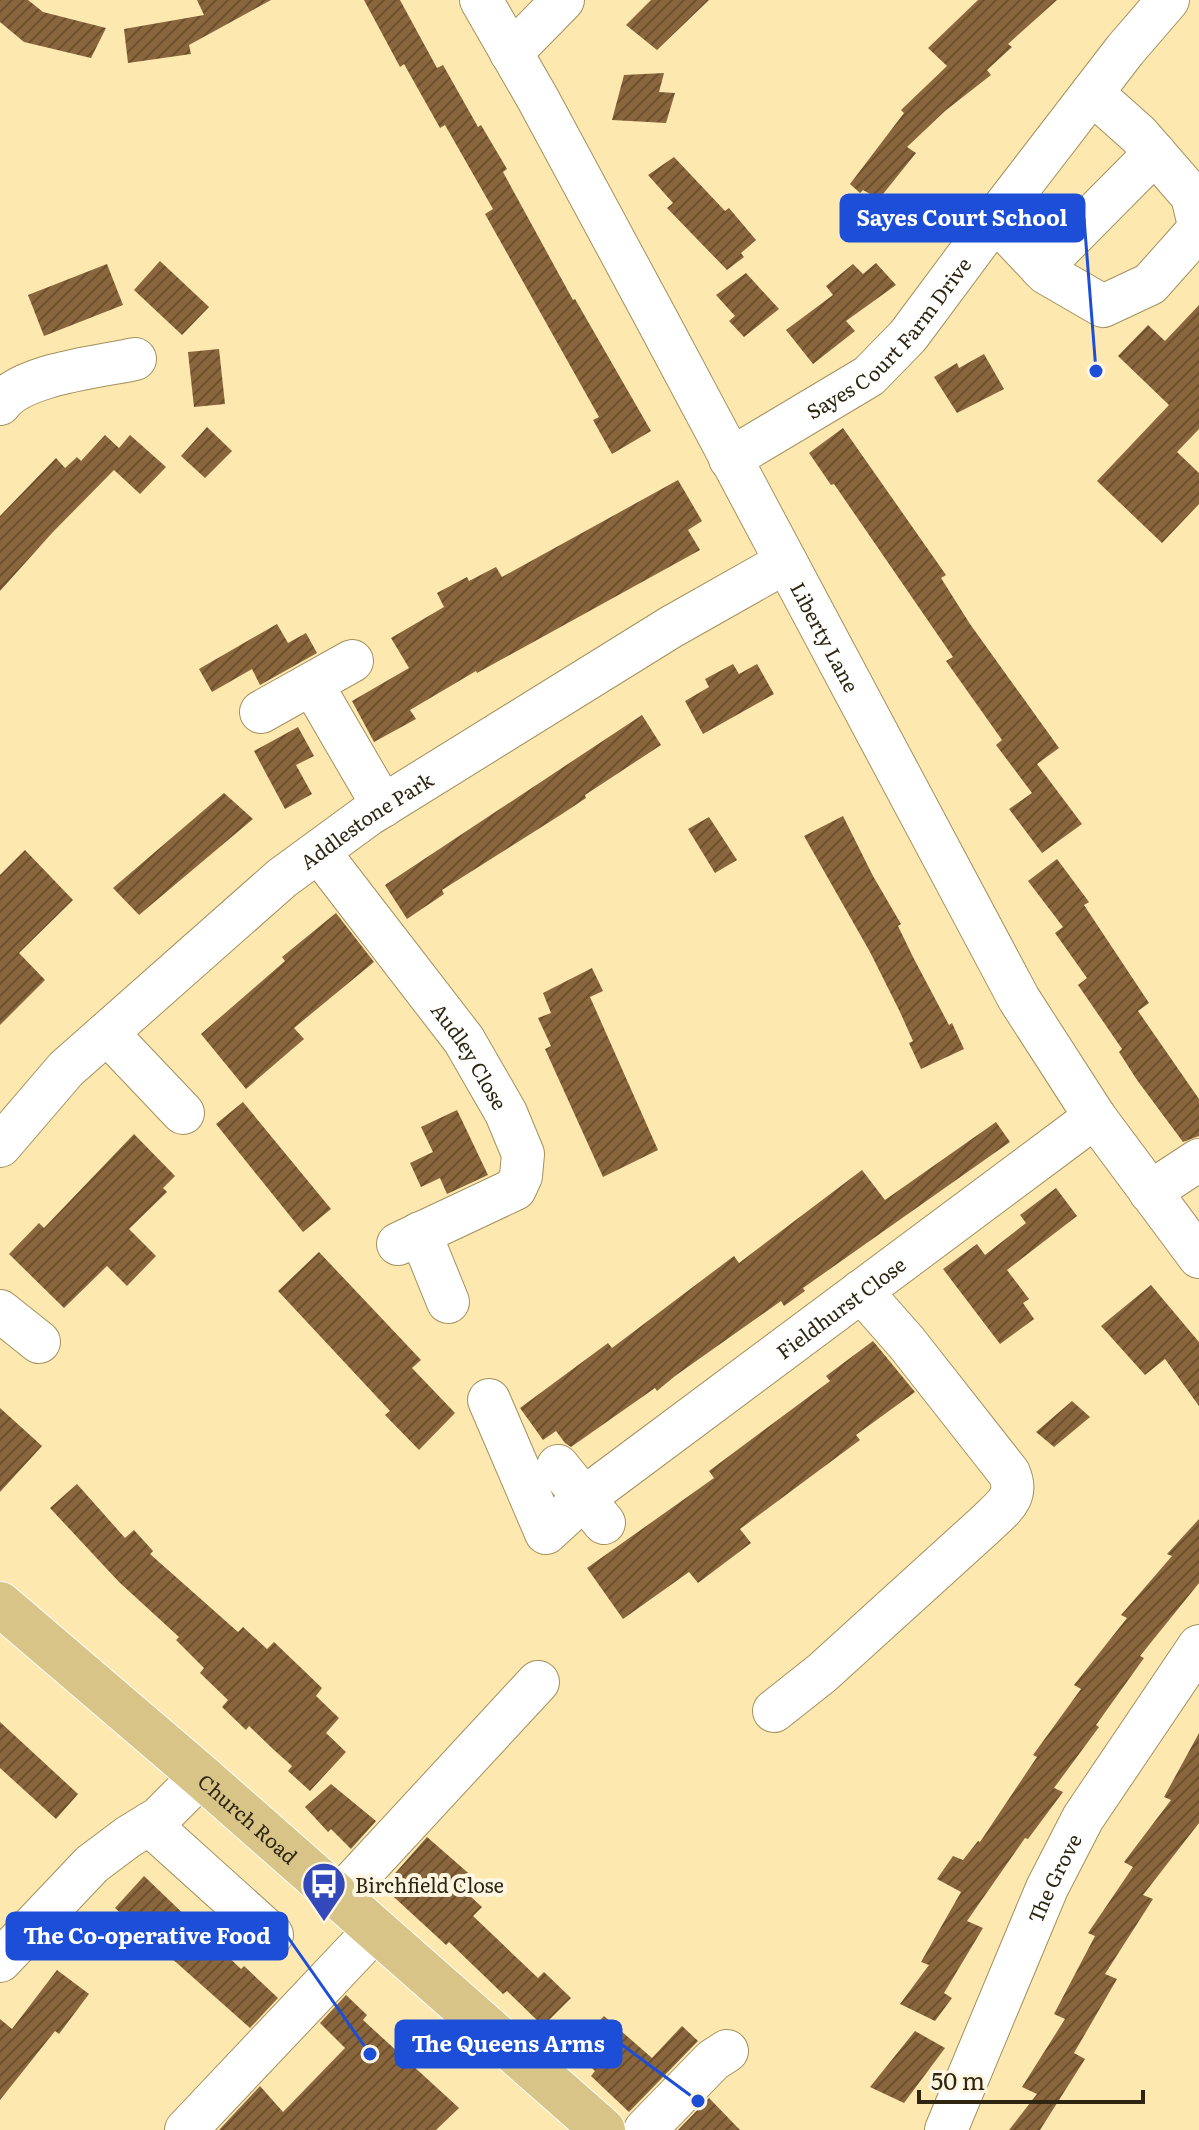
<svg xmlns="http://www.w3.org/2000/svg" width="1199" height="2130" viewBox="0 0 1199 2130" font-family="Literata,serif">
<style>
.building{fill:url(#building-hatch)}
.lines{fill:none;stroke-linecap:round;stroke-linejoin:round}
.minor-casing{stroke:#a4905c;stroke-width:44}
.major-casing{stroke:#fff;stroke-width:46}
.minor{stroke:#fff;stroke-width:42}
.major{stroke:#d9c488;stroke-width:44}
.labels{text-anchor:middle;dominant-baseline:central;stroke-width:8;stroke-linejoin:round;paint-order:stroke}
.street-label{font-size:20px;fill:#2e2610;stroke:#fef6e0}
.poi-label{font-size:20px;fill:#2e2610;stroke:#fef6e0;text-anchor:start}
.leader{fill:none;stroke:#1d4ed8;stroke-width:3}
.callout-dot{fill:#1d4ed8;stroke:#fef6e0;stroke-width:3}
.callout{fill:#1d4ed8;stroke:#1d4ed8;stroke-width:3}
.callout-label{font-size:22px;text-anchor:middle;font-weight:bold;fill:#fff}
</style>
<defs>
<pattern id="building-hatch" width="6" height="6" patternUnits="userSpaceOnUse" patternTransform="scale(2)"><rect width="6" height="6" fill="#8a663c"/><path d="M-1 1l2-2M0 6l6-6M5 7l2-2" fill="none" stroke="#6b4f2e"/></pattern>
</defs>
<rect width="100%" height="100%" fill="#fde8b0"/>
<g class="building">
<polygon points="0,0 28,0 43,12 106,28 91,58 24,42 0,22"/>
<polygon points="197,0 271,0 189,45 191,54 128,63 124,29 204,15"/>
<polygon points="364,0 400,0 437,68 443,65 478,127 481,125 507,169 503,172 573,300 575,299 651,431 612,454 593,420 599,417 485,214 493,209 445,125 440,128 404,64 400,67"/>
<polygon points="651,0 709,0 657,50 626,25"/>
<polygon points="978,0 1057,0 1008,44 1012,47 987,70 991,75 945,111 907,147 916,153 879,199 863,190 860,193 850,184 904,113 901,110 947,66 928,48"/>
<polygon points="664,73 659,92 675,93 666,123 612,120 624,75"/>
<polygon points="674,157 725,211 729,208 756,240 741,253 744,257 727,270 667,208 673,203 648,175"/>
<polygon points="160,261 209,307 182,335 134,290"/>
<polygon points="876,263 896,285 846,321 855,331 813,364 786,330 833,295 826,286 853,264 863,274"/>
<polygon points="107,264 123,305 44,336 28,295"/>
<polygon points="746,273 779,309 744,337 729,321 735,316 716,295"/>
<polygon points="1199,305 1199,429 1177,452 1199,473 1199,504 1162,543 1097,481 1169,405 1118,356 1148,325 1165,341"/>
<polygon points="219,349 225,404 194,407 188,352"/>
<polygon points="984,354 1004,389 957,413 934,377 957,363 959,368"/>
<polygon points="207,427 232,451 205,478 181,456"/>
<polygon points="843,428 946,575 941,578 970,624 1059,748 1037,764 1082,824 1042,853 1009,809 1032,793 996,745 1002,740 946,661 953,657 834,484 831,485 809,453"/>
<polygon points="105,435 119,448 130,435 166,467 140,494 114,470 52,533 0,591 0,516 56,458 65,468 77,457 81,461"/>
<polygon points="678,480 702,521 688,530 700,550 477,673 476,671 410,710 416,719 374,742 352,701 409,668 391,638 444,607 437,593 467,577 469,581 496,567 502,577"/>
<polygon points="277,624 288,643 306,633 317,653 260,685 252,669 212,692 199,669"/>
<polygon points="733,664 739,674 757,664 774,694 703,734 685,701 709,687 705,679"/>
<polygon points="642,715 661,745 585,795 586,798 562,814 442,890 444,894 407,919 385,885"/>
<polygon points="298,727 314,756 296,765 312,794 285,809 254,751"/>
<polygon points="224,793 253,819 139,915 113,888"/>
<polygon points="843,816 873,876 901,924 898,926 913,957 949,1025 952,1023 964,1049 921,1069 909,1043 913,1041 900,1012 870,952 804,836"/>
<polygon points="709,817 737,860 715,873 688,829"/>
<polygon points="25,850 73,900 19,953 45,980 0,1025 0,875"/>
<polygon points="1057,859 1089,902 1084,905 1149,1003 1138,1011 1199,1099 1199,1136 1183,1142 1137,1080 1119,1052 1122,1049 1078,985 1087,978 1055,933 1063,927 1028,881"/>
<polygon points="336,913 374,962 294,1028 304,1039 246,1089 201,1034 285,961 282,957"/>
<polygon points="592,968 603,991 590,997 658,1150 603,1177 545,1049 551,1046 538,1018 551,1013 543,993"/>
<polygon points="243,1102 331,1209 303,1232 216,1124"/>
<polygon points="457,1110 488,1175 447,1194 440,1178 421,1187 410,1163 433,1152 421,1127"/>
<polygon points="996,1122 1010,1142 803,1288 805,1291 784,1306 781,1301 675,1376 657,1391 655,1388 571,1447 565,1443 556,1431 543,1440 520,1408 608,1343 612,1348 734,1256 739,1263 862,1170 885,1200"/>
<polygon points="134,1134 175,1176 163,1188 167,1192 129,1229 156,1256 127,1286 107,1266 64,1308 9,1254 39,1223 44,1228"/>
<polygon points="1056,1188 1077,1216 1007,1270 1029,1299 1023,1303 1034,1319 1000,1344 943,1269 977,1244 985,1255 1026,1223 1020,1215"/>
<polygon points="319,1252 421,1360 412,1368 455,1413 419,1450 385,1415 390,1411 278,1291"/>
<polygon points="1151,1285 1199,1342 1199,1406 1165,1359 1145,1375 1101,1326"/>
<polygon points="873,1341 915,1392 856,1435 860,1440 740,1529 751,1543 698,1583 689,1572 623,1619 587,1568 714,1478 709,1471 830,1381 826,1376"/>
<polygon points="1072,1401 1090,1417 1054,1447 1036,1432"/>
<polygon points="0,1408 42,1446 0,1492"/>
<polygon points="77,1484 125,1538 134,1530 153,1551 150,1554 238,1632 243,1627 267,1649 274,1642 322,1688 316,1696 339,1718 326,1733 346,1752 310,1791 288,1771 292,1766 274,1750 249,1726 246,1730 222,1707 228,1700 200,1673 204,1668 176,1640 179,1637 119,1582 50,1508"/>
<polygon points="1199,1519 1199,1583 1140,1656 1144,1658 1096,1725 1099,1727 1054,1788 1063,1792 1028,1839 1025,1838 967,1921 983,1928 944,1993 952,1998 935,2021 900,2004 929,1965 921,1962 961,1892 937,1879 953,1856 963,1860 978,1841 980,1842 1037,1757 1033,1755 1081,1689 1074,1685 1127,1618 1121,1615 1172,1556 1167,1554"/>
<polygon points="0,1722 78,1794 56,1819 0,1768"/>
<polygon points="1199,1733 1199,1823 1143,1895 1153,1899 1105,1974 1117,1979 1074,2053 1085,2059 1040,2130 1009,2130 1037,2094 1022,2087 1065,2019 1054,2014 1095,1936 1088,1933 1133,1867 1124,1862 1171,1800 1164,1797"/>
<polygon points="331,1784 376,1821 351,1849 331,1829 328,1832 305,1807"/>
<polygon points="427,1837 482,1885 471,1897 482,1907 473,1916 538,1978 544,1972 571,1998 543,2026 507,1991 503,1994 449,1942 446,1945 383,1887"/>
<polygon points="144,1876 241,1969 244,1966 278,1998 250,2028 115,1908"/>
<polygon points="57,1970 89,1994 59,2034 55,2031 0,2100 0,2019 12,2029"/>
<polygon points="346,1995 367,2015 363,2020 459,2108 436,2130 219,2130 260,2086 283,2112 345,2048 320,2023"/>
<polygon points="604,2016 652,2058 682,2026 698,2041 629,2112 591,2076 595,2071 572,2049"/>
<polygon points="915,2031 945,2048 904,2103 870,2087"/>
<polygon points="709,2098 740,2130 678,2130"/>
</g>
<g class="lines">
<g class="minor-casing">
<g id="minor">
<path id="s1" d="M481 0 538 99 655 316 1019 999 1095 1117 1199 1257"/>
<polyline points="511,53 563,0"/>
<polyline points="1092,93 1139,135 1192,196 1199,225"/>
<polyline points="995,219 1046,273 1103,306 1150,284 1199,229"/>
<polyline points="1041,268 1155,153"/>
<path d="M0 404C21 374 99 367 135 359"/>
<path id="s2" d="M730 459 869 376 908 336 995 219 1125 50 1168 0"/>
<polyline points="312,684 383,806"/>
<polyline points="261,712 352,661"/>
<path id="s3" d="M319 852 464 1040 506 1113 523 1154 521 1176 515 1189 398 1244"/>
<polyline points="107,1033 183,1113"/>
<path id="s4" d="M0 1146 66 1069 282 878 368 815 671 627 786 562"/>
<polyline points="1150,1192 1199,1160"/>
<polyline points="420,1233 448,1302"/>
<polyline points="0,1311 39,1342"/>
<path id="s5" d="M489 1400 546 1533 584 1498 1095 1117"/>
<polyline points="558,1466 604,1523"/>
<path d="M774 1711 822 1673 985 1525C1002 1508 1020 1498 1009 1473L906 1342 861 1291"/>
<polyline points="149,1824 272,1935"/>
<polyline points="339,1897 538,1682"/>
<polyline points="0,1961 92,1864 128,1837 159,1818 201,1776"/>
<polyline points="186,2130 375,1930"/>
<polyline points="645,2130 713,2060 727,2051"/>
<path id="s6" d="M946 2130 1047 1888 1083 1818 1199 1646"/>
</g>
</g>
<g class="major-casing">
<g id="major">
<path id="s7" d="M0 1604 201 1776 603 2130"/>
</g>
</g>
<use href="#minor" class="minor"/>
<use href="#major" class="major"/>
</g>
<defs>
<g id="bus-pin" transform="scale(2.3)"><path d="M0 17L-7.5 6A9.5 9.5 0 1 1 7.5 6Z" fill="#3348ba" stroke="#fef6e0"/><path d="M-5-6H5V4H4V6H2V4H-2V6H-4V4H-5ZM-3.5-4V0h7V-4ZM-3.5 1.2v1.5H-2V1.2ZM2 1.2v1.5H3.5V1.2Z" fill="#fff"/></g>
</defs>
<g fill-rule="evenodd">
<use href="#bus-pin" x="324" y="1884"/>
</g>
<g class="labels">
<g class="street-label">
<text stroke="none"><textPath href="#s2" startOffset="202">Sayes Court Farm Drive</textPath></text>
<text stroke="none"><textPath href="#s1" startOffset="724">Liberty Lane</textPath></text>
<text stroke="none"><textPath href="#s4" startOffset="492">Addlestone Park</textPath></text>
<text stroke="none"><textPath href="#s3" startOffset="254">Audley Close</textPath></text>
<text stroke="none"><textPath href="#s5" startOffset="516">Fieldhurst Close</textPath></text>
<text stroke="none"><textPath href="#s7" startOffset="328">Church Road</textPath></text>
<text stroke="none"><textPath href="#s6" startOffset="274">The Grove</textPath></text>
</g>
<g class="poi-label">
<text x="355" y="1884">Birchfield Close</text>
</g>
</g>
<path class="leader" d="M1096 371L1084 218M370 2054L287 1936M698 2101L621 2044"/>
<g class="callout-dot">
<circle cx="1096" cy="371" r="8"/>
<circle cx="370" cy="2054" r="8"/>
<circle cx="698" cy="2101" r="8"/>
</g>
<g class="callout">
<rect x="841" y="195" width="243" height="46" rx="8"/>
<rect x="7" y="1913" width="280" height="46" rx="8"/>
<rect x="396" y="2021" width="225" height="46" rx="8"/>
</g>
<g class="callout-label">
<text x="962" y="226">Sayes Court School</text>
<text x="147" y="1944">The Co-operative Food</text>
<text x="508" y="2052">The Queens Arms</text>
</g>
<path d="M919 2090v12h224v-12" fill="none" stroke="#2e2610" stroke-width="4"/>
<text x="931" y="2090" font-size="24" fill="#2e2610" stroke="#fef6e0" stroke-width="6" paint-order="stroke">50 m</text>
</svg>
